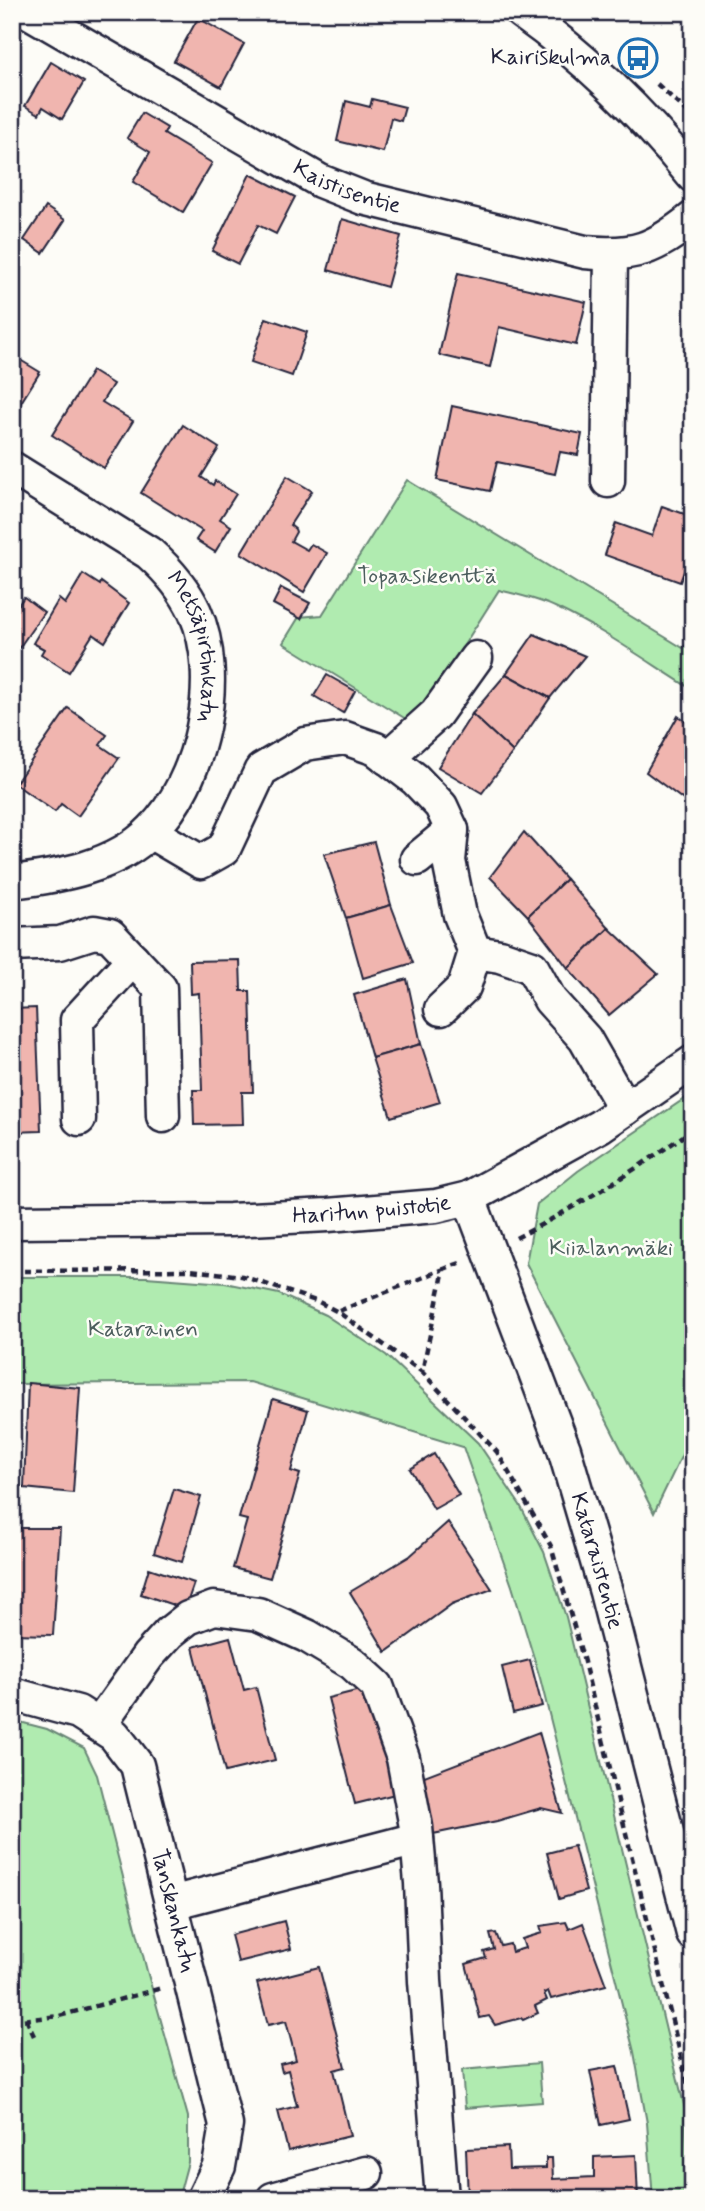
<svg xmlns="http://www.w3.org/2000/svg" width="705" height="2211" viewBox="0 0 705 2211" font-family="Mynerve,sans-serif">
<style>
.green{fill:#b0ebb0;stroke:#698676;stroke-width:2}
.building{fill:#f0b5af;stroke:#22223b;stroke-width:2}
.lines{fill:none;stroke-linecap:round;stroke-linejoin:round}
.minor-casing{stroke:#22223b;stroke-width:37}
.path{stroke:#22223b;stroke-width:4.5;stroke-dasharray:7 5;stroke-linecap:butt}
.minor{stroke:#fdfcf7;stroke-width:32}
.labels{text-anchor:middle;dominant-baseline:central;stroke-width:5;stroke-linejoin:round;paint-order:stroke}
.poi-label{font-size:23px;fill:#22223b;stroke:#fdfcf7;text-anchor:end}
.street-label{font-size:23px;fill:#22223b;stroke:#fdfcf7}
.park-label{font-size:23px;fill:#4d5e5e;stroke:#fdfcf7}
</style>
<rect width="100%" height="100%" fill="#fdfcf7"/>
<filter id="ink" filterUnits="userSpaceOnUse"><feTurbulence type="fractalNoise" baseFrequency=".0143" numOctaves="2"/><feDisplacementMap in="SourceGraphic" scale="14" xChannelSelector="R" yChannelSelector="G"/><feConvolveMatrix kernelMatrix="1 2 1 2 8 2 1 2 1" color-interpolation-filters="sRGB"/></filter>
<g filter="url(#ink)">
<g class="green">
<path d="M407 480 683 648 693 637V690C648 662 604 630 557 608 539 599 519 595 499 590L414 724 283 643 299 617 322 615Z"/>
<polygon points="693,1093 693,1432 654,1513 526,1263 537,1204 578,1171"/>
<polygon points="12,1277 146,1277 225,1283 279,1294 325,1315 386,1355 478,1443 520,1505 544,1552 566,1617 685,2109 690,2199 653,2199 647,2123 634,2052 540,1678 512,1586 463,1447 250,1382 12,1384"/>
<polygon points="12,1720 47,1729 84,1748 97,1775 147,1971 188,2117 188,2162 178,2199 12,2199"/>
<polygon points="539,2063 542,2102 465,2108 462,2070"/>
</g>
<g class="building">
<polygon points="198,18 244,44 221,87 174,61"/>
<polygon points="51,62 84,82 62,119 43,107 39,114 25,106"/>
<polygon points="372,99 405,107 401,121 391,118 383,152 337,141 346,101 370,107"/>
<polygon points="142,113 167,128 164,134 212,163 183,212 133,182 150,152 127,138"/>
<polygon points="250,174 295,197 276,234 258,225 238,264 212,251"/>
<polygon points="46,207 65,220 43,253 24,240"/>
<polygon points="342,219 401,236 387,287 328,270"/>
<polygon points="458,273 586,302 576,345 499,327 490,367 439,355"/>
<polygon points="266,318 307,332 292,376 251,362"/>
<polygon points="12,355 40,372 15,412 12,411"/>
<polygon points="92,371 113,384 102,402 133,421 104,468 52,435"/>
<polygon points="452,406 582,434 578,455 560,452 555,474 497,462 490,491 437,480"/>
<polygon points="183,425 219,448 201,477 213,485 215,481 236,494 220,519 231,526 215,552 196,540 202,531 141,493"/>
<polygon points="287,476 312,491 290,525 295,529 296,532 291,541 307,550 311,544 327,553 304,592 241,553"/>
<polygon points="662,506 693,517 693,547 680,582 605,555 616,523 652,536"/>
<polygon points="83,574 100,585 101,582 129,603 105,642 93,634 69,672 41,654 44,649 33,643 59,599 65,604"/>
<polygon points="281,588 310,603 301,619 273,604"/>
<polygon points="24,597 44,612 19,648 12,644 12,614"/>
<polygon points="534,634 585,656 550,698 506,674"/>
<polygon points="506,674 550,698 513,752 472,714"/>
<polygon points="327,675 355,691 343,713 314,696"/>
<polygon points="68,708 107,735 100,745 119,758 78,816 61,804 55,812 15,784"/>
<polygon points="472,714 513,752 482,793 438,767"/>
<polygon points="678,716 693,727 693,807 646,772"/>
<polygon points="524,832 566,879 528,916 490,877"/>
<polygon points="374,842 391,905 346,918 324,854"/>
<polygon points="566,879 609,928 568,968 528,916"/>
<polygon points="391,905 413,963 363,978 346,918"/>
<polygon points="609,928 658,974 609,1015 568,968"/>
<polygon points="240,960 241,991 250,991 253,1092 242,1092 243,1124 194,1125 193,1090 202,1090 199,993 191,994 190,961"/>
<polygon points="407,979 421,1044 372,1058 354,995"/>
<polygon points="36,1008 41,1131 12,1132 12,1009"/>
<polygon points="421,1044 440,1102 391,1117 372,1058"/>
<polygon points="28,1383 80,1388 73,1493 24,1488"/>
<polygon points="273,1399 308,1410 291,1471 300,1474 270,1578 233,1568 247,1520 239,1518"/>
<polygon points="434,1454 459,1495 434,1509 410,1469"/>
<polygon points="174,1489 201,1497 182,1562 154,1553"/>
<polygon points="448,1522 492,1589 452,1604 386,1652 350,1592 410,1556"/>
<polygon points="15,1528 60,1528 53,1635 12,1634 12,1547"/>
<polygon points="149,1568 194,1583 185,1609 141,1594"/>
<polygon points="230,1637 244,1690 256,1687 275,1760 225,1772 193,1647"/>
<polygon points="530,1660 542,1706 513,1713 502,1667"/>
<polygon points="368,1688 395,1794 355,1804 328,1698"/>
<polygon points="539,1732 562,1813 541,1808 497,1821 433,1834 419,1778"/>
<polygon points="574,1846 586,1891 559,1899 547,1853"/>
<polygon points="284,1921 291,1949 238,1962 231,1935"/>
<polygon points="566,1922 569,1929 583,1923 606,1985 551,1999 548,1991 544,1993 547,2000 535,2006 538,2013 523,2020 521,2018 495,2025 489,2016 480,2018 466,1964 486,1958 484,1952 494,1949 490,1934 496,1933 501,1946 510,1944 512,1952 525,1948 522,1939 542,1933 540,1926"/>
<polygon points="319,1967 345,2067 334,2070 350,2136 288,2151 278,2111 297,2106 288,2070 282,2072 280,2064 296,2060 286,2021 268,2025 257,1983"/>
<polygon points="617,2066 629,2119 601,2125 590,2071"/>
<polygon points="508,2147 509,2169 546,2168 546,2158 552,2158 553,2179 594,2177 594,2157 636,2155 638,2199 468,2199 466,2149"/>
</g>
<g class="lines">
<g class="minor-casing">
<g id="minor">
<path id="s1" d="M29 12 320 181 363 198 585 252C635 257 654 249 693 218"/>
<path d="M521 12C586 58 643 114 693 176"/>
<path id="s2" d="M12 468 149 553C168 570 184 588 195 612 224 678 202 781 151 831 115 867 60 876 12 882"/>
<polyline points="608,481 611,255"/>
<polyline points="387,758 436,714 476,658"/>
<polyline points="150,832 201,862 224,849 261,770 305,744 345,738 376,749 415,779 441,806 452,830 449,861 460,915 475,952 500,956 532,967 550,1000 585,1039 625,1109"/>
<polyline points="417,859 452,830"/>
<polyline points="12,945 60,943 94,932 110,935 160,988 163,1116"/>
<polyline points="441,1009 464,987 475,952"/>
<polyline points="79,1119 77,1020 133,959"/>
<path id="s3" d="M469 1198 564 1449 606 1592 693 1934"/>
<path id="s4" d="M12 1222 230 1220 328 1215 436 1206 469 1198 600 1126 693 1062"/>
<path id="s5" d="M12 1694 78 1712 114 1735 137 1765 226 2125 219 2166 203 2199"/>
<polyline points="99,1725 148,1656 169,1633 188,1618 214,1608 258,1614 307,1636 352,1663 377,1686 403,1758 416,1827 421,1883 425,1981 442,2199"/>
<polyline points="171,1903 417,1839"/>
<polyline points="273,2199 366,2173"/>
</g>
</g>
<g class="path">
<polyline points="657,84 693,117"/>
<path d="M516 1238C578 1206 636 1170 693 1129"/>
<polyline points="460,1263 444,1269 422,1372 497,1452 551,1546 583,1658 693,2106"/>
<polyline points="12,1271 191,1270 242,1276 319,1302 338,1312 422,1372"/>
<polyline points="339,1311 444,1269"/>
<polyline points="26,2019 34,2036"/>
<polyline points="12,2021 59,2016 162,1988"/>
<polyline points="692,2106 693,2121"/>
</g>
<use href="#minor" class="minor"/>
</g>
</g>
<defs>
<g id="bus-ring" transform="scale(2.0125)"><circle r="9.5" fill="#fdfcf7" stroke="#1f6fb2" stroke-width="1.5"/><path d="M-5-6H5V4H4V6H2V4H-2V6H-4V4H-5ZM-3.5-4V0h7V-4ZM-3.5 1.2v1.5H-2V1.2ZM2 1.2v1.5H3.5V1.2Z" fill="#1f6fb2"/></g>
</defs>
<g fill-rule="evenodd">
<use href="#bus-ring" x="638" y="58"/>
</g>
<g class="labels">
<g class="poi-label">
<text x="611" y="58">Kairiskulma</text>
</g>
<g class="street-label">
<text stroke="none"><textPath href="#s1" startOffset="364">Kaistisentie</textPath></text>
<text stroke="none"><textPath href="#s2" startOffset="270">Metsäpirtinkatu</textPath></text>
<text stroke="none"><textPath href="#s4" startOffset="360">Haritun puistotie</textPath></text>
<text stroke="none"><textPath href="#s3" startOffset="385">Kataraistentie</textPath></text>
<text stroke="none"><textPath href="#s5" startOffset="299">Tanskankatu</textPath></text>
</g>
<g class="park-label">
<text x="427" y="577">Topaasikenttä</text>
<text x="611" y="1249">Kiialanmäki</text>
<text x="143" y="1330">Katarainen</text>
</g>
</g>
<rect width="705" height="2211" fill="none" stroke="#fdfcf7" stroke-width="42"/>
<rect x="21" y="21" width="663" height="2169" fill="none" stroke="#22223b" stroke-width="2.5" filter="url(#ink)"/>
</svg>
